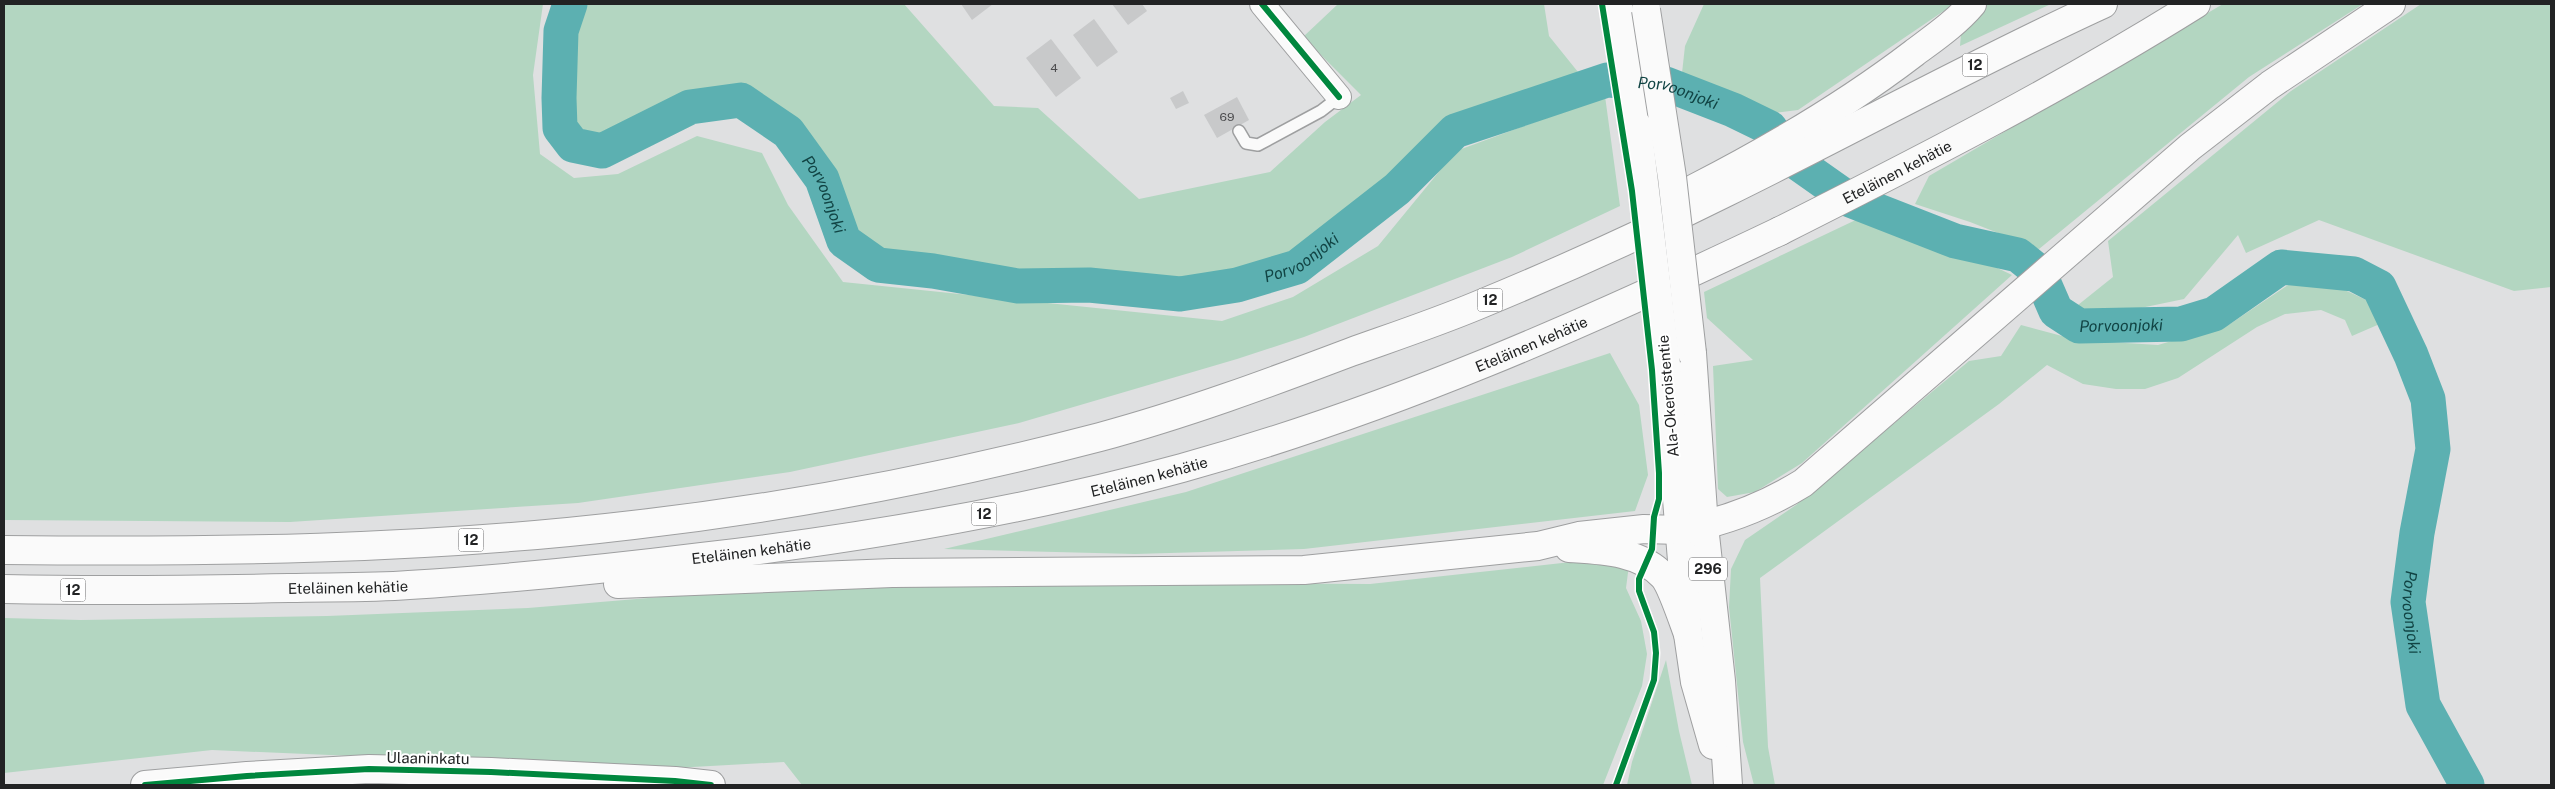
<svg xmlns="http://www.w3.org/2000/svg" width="2555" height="789" viewBox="0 0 2555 789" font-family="'Public Sans',sans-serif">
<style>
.green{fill:#b3d6c1}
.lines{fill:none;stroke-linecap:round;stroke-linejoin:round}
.river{stroke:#5cb0b1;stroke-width:35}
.building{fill:#c8c9ca}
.service-casing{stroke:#9e9fa0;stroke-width:14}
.minor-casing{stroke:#9e9fa0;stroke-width:26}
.tertiary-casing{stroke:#9e9fa0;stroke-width:30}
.primary-casing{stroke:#9e9fa0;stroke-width:30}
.trunk-casing{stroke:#9e9fa0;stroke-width:30}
.motorway-casing{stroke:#9e9fa0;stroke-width:30}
.service{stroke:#fafafa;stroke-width:11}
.minor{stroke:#fafafa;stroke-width:24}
.tertiary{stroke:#fafafa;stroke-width:28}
.primary{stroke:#fafafa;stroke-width:28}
.trunk{stroke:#fafafa;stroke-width:28}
.motorway{stroke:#fafafa;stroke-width:28}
.primary-bridge-casing{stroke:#9e9fa0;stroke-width:30;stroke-linecap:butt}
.primary-bridge{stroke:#fafafa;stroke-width:28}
.cycleway-casing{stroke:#fff;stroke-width:9}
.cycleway{stroke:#00873e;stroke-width:6}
.labels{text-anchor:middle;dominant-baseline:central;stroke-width:4;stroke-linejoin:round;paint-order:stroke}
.number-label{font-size:12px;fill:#4c4c4e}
.shield{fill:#fff;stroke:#646566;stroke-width:1}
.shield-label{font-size:14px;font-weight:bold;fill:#222324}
.street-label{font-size:15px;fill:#222324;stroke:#fff}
.water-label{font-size:16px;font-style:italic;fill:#144;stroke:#fff}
</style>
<rect width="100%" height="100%" fill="#dfe0e1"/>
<g class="green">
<polygon points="4,4 543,4 533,75 540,154 574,178 618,174 697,136 762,153 788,205 843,282 1222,321 1293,297 1378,246 1456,151 1605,96 1620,206 1512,257 1304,337 1237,359 1019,423 790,472 578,503 290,522 4,520"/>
<polygon points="583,4 904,4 994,106 1038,108 1139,199 1270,172 1325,122 1361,95 1303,37 1338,4 1544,4 1549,36 1578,72 1448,123 1385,182 1282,261 1223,275 1177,280 1090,274 1019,277 883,252 854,229 832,174 797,127 749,91 683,96 598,139 583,132 576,122 576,27"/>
<polygon points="1704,4 1954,4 1798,110 1774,113 1682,73 1685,46"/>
<polygon points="1988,4 2051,4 1960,46 1961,34"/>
<polygon points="2223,4 2363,4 2249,77 2039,249 1970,222 1915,204 1929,176"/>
<polygon points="2421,4 2551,4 2551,287 2514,291 2319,220 2246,253 2238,235 2184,299 2097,317 2073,309 2113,277 2108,241 2291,91"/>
<polygon points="1862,217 1931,249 1987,263 2012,275 1802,463 1755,492 1727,497 1718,489 1713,366 1753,360 1707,318 1704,292"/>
<polygon points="2288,285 2336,286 2377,305 2382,323 2352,336 2345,320 2321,310 2285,314 2257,327 2178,378 2145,389 2116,389 2083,384 2047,365 1999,404 1760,578 1768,747 1775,785 1754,785 1743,742 1729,607 1731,569 1745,540 1796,505 1969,361 2001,356 2021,325 2077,340 2158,345 2230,324"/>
<polygon points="1610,353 1639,405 1648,475 1635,511 1304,549 1135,554 944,549 1186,492"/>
<polygon points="1580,561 1629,565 1626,588 1641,621 1647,654 1642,686 1603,785 802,785 784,762 657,769 212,750 4,773 4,618 81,620 327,616 528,608 709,593 997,582 1370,584"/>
<polygon points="1666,660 1679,731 1692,785 1627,785 1632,762"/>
</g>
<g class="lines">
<path class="river" id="s1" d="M570 4 561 31 559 98 560 128 573 145 602 151 690 107 741 100 788 132 822 179 844 241 878 265 933 271 1018 286 1089 285 1180 294 1237 285 1297 267 1397 189 1455 131 1607 80 1666 84 1733 110 1770 128 1789 157 1850 200 1955 241 2018 255 2039 272 2056 311 2079 326 2181 324 2214 314 2281 267 2354 274 2379 287 2411 355 2428 399 2433 449 2417 533 2408 602 2423 705 2467 785"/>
</g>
<g class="building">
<polygon points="961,4 993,4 972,20"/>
<polygon points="1112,4 1142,4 1147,11 1128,25"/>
<polygon points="1094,19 1118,52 1097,67 1073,35"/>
<polygon points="1051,39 1081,78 1056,97 1026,58"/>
<polygon points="1183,91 1189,103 1176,109 1170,98"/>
<polygon points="1237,97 1249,120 1217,138 1204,115"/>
</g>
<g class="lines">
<g class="service-casing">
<polyline id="service" points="1239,131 1246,143 1258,145 1321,111 1339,97"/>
</g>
<g class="minor-casing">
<polyline id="minor" points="1262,4 1339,97"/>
</g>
<g class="tertiary-casing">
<polyline id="tertiary" points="145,785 247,776 369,769 491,772 675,781 711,785"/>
</g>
<g class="primary-casing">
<g id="primary">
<polyline points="1618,4 1637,125"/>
<polyline points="1692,353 1704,526 1721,681 1728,785"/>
<polyline points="1666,364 1688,634 1695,682 1713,745"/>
</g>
</g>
<g class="trunk-casing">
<g id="trunk">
<path id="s2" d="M1780 231C1921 160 2062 88 2196 4"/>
<path d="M1680 530C1725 522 1764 507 1803 483L2190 147 2270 85 2391 4"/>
</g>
</g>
<g class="motorway-casing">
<g id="motorway">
<path d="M1695 188C1771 149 1846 105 1914 53 1934 38 1956 23 1972 4"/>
<path d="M1569 548C1602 550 1641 551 1664 577 1672 587 1683 621 1688 634"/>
<path d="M4 550C214 552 424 550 633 525 790 507 947 477 1100 437 1185 414 1269 383 1351 352 1393 337 1435 323 1476 306 1561 271 1645 233 1727 192 1853 130 1976 62 2103 4"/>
<polyline points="618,584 892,573 1304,570 1538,546 1579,536 1644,529 1680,530"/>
<path id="s3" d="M4 589C99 591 194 590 289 588 329 587 369 588 409 585 507 579 605 569 702 557 864 538 1025 511 1182 468 1391 410 1585 324 1780 231"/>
</g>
</g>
<use href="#service" class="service"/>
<use href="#minor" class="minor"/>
<use href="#tertiary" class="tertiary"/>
<use href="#primary" class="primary"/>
<use href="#trunk" class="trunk"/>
<use href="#motorway" class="motorway"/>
<g class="primary-bridge-casing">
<g id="primary-bridge">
<polyline points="1646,10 1672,177 1692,353"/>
<polyline points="1637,125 1666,364"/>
</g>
</g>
<use href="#primary-bridge" class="primary-bridge"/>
<g class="cycleway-casing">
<g id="cycleway">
<polyline points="1262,4 1339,97"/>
<polyline points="1602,4 1632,191 1652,370 1659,473 1659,499 1654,517 1652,549 1639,579 1639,591 1654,632 1656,653 1654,680 1616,785"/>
<polyline points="145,785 247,776 369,769 491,772 675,781 711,785"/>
</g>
</g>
<use href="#cycleway" class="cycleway"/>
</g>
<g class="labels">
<g class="number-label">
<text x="1054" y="68">4</text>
<text x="1227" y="117">69</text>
</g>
<g class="shield">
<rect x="1962.5" y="53.5" width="25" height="23" rx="4"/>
<rect x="1477.5" y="288.5" width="25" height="23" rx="4"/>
<rect x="971.5" y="502.5" width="25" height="23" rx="4"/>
<rect x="458.5" y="528.5" width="25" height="23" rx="4"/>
<rect x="1689" y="557.5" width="38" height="23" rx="4"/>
<rect x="60.5" y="578.5" width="25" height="23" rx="4"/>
</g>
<g class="shield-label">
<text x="1975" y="65">12</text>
<text x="1490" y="300">12</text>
<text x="984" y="514">12</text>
<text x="471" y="540">12</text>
<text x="1708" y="569">296</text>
<text x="73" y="590">12</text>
</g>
<g class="street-label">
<text stroke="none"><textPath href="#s2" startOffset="131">Eteläinen kehätie</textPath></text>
<text stroke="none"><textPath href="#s3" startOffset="1559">Eteläinen kehätie</textPath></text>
<text transform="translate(1668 396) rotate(-95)">Ala-Okeroistentie</text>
<text stroke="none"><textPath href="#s3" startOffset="1154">Eteläinen kehätie</textPath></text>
<text stroke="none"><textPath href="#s3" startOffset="749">Eteläinen kehätie</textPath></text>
<text stroke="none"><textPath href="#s3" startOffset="344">Eteläinen kehätie</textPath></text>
<text transform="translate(428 758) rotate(1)">Ulaaninkatu</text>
</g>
<g class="water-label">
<text stroke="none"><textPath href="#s1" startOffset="1415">Porvoonjoki</textPath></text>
<text stroke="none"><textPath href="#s1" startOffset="456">Porvoonjoki</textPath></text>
<text stroke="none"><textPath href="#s1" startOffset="981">Porvoonjoki</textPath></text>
<text stroke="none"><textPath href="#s1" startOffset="1940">Porvoonjoki</textPath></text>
<text stroke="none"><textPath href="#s1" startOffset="2556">Porvoonjoki</textPath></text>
</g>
</g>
<rect width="2555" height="789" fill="none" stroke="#222324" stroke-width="10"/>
</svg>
